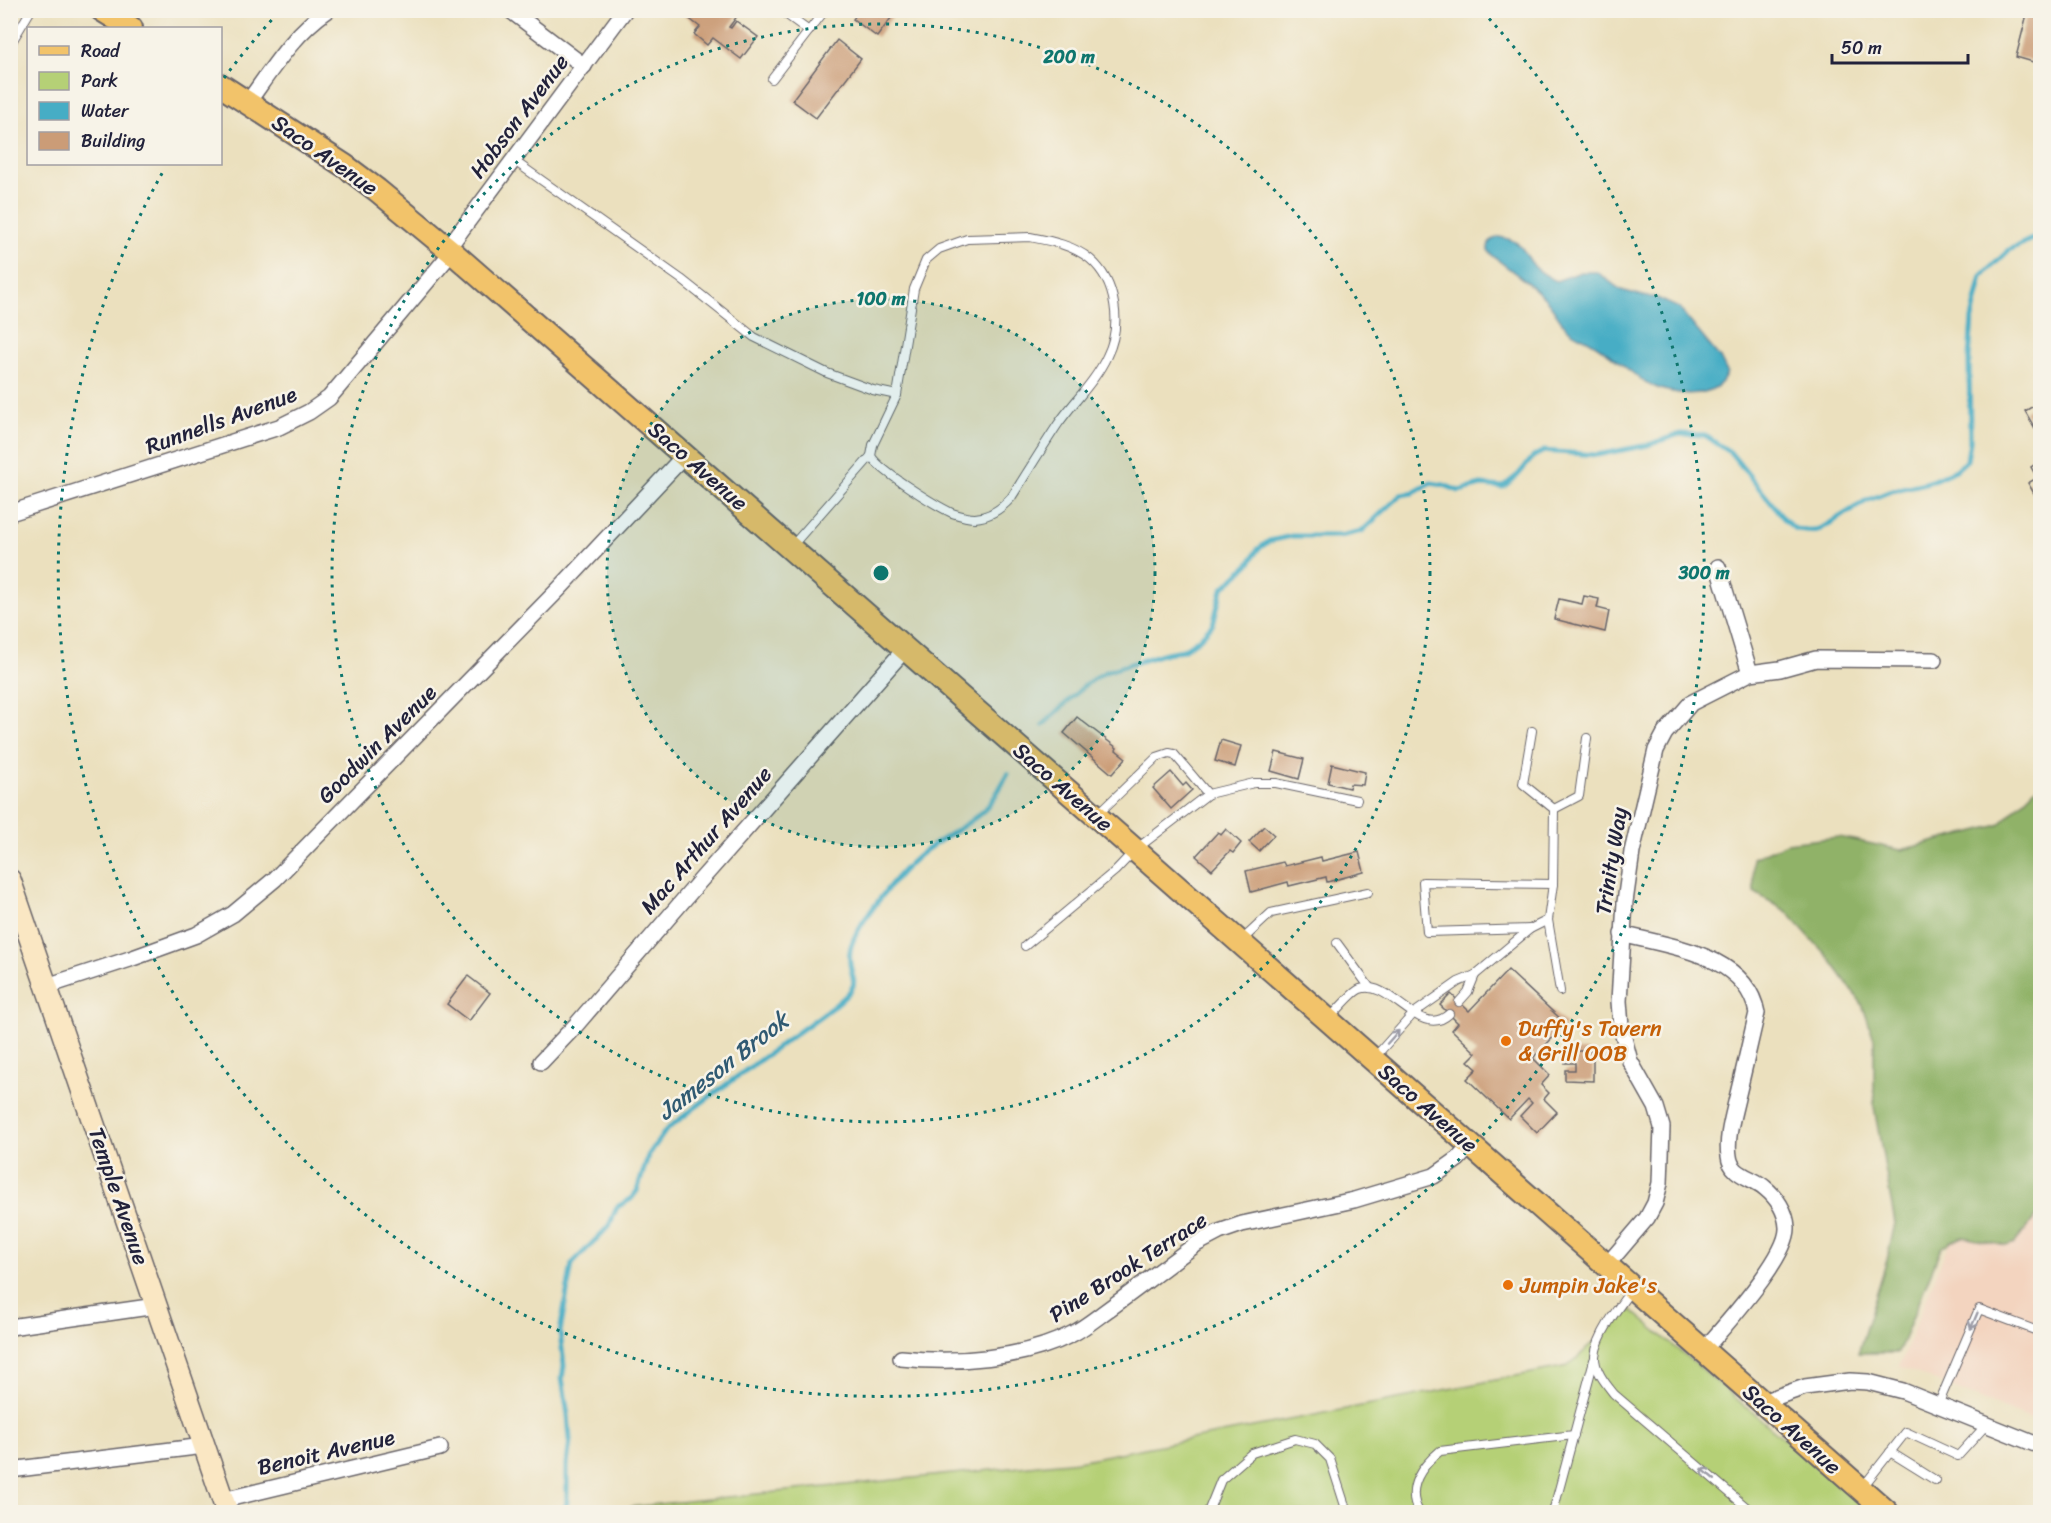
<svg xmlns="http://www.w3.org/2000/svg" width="2051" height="1523" viewBox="0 0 2051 1523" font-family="Sriracha,sans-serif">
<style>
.built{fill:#f3d4bf}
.green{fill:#b5d076;stroke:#6c7958;stroke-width:1.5}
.forest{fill:#90b267;stroke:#596a51;stroke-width:1.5}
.water{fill:#46adc5;stroke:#346880;stroke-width:1.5}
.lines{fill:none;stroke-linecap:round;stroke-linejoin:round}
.stream{stroke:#46adc5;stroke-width:5}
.building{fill:#cb9c77}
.lane-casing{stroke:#686469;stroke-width:10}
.street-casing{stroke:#686469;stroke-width:18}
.secondary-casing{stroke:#686469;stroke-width:24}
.primary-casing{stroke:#686469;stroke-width:26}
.lane{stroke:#fff;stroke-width:8}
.street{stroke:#fff;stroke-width:15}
.secondary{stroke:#fae7c3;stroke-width:21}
.primary{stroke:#f2c36a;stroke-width:22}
.oneway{stroke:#9c9ca7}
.ring{fill:none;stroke:#0f766e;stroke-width:3;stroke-dasharray:3 6}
.food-dot{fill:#e8710a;stroke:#f7f3e8;stroke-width:2}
.labels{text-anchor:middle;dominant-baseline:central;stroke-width:5;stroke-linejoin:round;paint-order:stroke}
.street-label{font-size:22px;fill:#22223b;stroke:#f7f3e8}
.food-label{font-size:22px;fill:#c56008;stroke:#f7f3e8;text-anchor:start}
.water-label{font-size:24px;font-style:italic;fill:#305a72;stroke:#f7f3e8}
.centre{fill:#0f766e;stroke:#f7f3e8;stroke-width:3}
.ring-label{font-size:18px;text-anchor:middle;font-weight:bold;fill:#0f766e;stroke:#f7f3e8;stroke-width:5;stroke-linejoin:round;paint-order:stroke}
</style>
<rect width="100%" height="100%" fill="#f7f3e8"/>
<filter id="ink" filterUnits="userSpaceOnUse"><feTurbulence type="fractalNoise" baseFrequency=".0167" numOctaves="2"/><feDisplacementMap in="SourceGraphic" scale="12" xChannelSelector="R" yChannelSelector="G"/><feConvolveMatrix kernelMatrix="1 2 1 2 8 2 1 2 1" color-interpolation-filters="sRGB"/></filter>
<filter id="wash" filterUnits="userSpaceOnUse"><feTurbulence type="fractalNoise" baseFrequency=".008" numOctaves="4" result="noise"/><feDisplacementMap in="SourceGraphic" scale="24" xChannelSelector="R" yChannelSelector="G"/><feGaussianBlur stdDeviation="1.35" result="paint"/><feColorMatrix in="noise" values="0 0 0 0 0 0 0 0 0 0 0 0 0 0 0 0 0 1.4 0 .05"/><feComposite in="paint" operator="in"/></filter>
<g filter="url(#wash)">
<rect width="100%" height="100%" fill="#ebe0be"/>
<polygon class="built" points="2034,1030 2040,1032 2040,1423 1899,1366"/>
<polygon class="green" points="1630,1309 1871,1512 628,1512 630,1507 1078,1461 1568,1366"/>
<polygon class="forest" points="2040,784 2040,1211 2015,1243 2006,1246 1963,1237 1951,1241 1941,1248 1898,1353 1858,1353 1887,1260 1895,1223 1874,1107 1874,1039 1862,1004 1828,957 1786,911 1754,892 1753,858 1787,843 1839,837 1901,850 1999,825"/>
<path class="water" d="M1499 237C1525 241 1521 251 1535 267 1541 273 1549 277 1556 281L1581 272H1597L1621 290 1647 297H1655L1679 308 1720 358 1727 372C1718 402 1669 396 1647 383 1627 371 1611 353 1591 342 1583 337 1574 335 1567 328 1560 321 1555 310 1548 302 1533 284 1510 271 1492 255L1488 250C1488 241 1491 240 1499 237Z"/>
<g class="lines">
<g class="stream">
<polyline points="1043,725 1085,685 1105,672 1166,653 1183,650 1199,639 1213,624 1222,589 1250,563 1257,550 1269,541 1292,536 1340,536 1362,531 1401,495 1413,493 1431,483 1444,485 1459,491 1481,485 1503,487 1518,475 1534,456 1544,451 1597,455 1648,445 1680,434 1704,435 1730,452 1786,521 1795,529 1817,531 1866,501 1891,491 1929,482 1956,470 1967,460 1970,441 1969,357 1972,319 1982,276 2009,250 2036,237"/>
<path d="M565 1512 567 1501V1464L570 1440 568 1415 562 1378 564 1366 560 1332 572 1264 609 1226 617 1207 631 1199 637 1191 648 1156 666 1130 697 1106 834 1006C869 979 846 981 850 951 851 941 858 931 863 922 881 897 900 869 926 850 945 836 973 823 989 805 996 796 1002 784 1008 774"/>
</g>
</g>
<g id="blocks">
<g class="building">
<polygon points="678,10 731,10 738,15 729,27 731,28 736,21 758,37 741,59 713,38 707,45 694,34 700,27"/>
<polygon points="860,10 897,10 877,37 853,19"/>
<polygon points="2028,10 2040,10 2040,64 2016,57"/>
<polygon points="837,40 861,59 816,118 792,100"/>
<polygon points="2040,402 2040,437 2025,411"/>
<polygon points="2040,461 2040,491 2035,495 2028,483 2037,478 2031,467"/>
<polygon points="1584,596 1599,599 1597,608 1609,611 1605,632 1554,619 1559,599 1582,604"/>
<polygon points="1077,717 1117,748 1116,750 1126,758 1112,774 1064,733"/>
<polygon points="1221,740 1241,746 1235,767 1215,761"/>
<polygon points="1276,752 1304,759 1299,779 1271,771"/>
<polygon points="1332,764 1365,772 1363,785 1350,784 1349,788 1328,783"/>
<polygon points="1171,772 1183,786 1186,783 1192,790 1171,809 1153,788"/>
<polygon points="1264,826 1274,835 1259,851 1249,842"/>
<polygon points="1226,829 1241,843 1233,853 1230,851 1212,870 1196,856 1218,832 1221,835"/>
<polygon points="1359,852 1364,872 1327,882 1326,877 1289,886 1288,882 1251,892 1246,871 1283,862 1285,866 1321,857 1322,861"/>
<polygon points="1508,970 1566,1024 1533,1058 1550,1075 1541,1085 1549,1093 1544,1099 1557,1112 1537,1133 1520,1116 1532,1103 1528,1099 1509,1119 1467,1079 1477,1069 1468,1061 1476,1053 1452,1030 1458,1023 1440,1005 1451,994 1469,1011"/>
<polygon points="468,976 490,993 469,1021 447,1004"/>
<polygon points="1575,1051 1593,1051 1593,1081 1565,1080 1565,1070 1575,1070 1575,1063 1565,1063 1564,1054 1575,1053"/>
</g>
</g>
</g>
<g filter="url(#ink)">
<use href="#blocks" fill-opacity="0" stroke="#686469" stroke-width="1.5"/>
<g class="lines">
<g class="lane-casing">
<g id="lane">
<polyline points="780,10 809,31"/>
<polyline points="10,45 31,10"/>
<polyline points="772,79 825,10"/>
<polyline points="513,160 681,279 754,337 827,373 873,390 897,395"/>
<path d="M1030 237C1051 241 1073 245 1090 259 1117 282 1122 326 1107 356 1095 382 1074 401 1058 424 1042 448 1027 473 1011 498 1002 508 990 517 975 518 969 518 958 515 952 513 935 505 880 471 871 456L873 445 897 395 914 289 926 260 939 249 967 239Z"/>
<polyline points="791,547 871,456"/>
<polyline points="1532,731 1523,784 1554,809 1579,796 1587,738"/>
<polyline points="1097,815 1157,757 1169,753 1174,754 1208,794 1254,783 1276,783 1357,800"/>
<polyline points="1548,920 1560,991"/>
<polyline points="1530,929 1427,932 1423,882 1553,884"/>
<polyline points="1241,941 1271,913 1368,892"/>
<polyline points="1337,943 1370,988"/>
<polyline points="1025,946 1115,871 1135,850 1208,794"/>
<polyline points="1459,1002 1468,992 1475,975"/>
<path d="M1329 1019C1336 1012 1352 992 1360 989 1390 978 1420 1041 1449 1014"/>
<polyline points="1375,1057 1414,1013 1458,982 1475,975 1530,929 1548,920 1553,884 1554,809"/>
<path d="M1632 1289C1620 1305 1597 1335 1595 1356 1594 1370 1606 1384 1614 1394L1752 1512"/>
<polyline points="1938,1405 1979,1309 2040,1332"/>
<polyline points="1890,1452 1935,1480"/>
<polyline points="1862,1488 1906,1432 1958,1456 1987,1424"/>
<polyline points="1208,1512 1221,1480 1252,1453 1295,1439 1315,1444 1330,1459 1347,1512"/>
<path d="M1419 1512C1405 1488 1422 1466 1440 1451L1574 1435"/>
<polyline points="1553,1512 1594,1360"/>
</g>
</g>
<g class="street-casing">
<g id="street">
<polyline points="510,10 584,66"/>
<path d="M248 102C272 69 294 33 328 10"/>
<polyline points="448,248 625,10"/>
<polyline points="10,513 279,427 309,412 329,398 452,252"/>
<polyline points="1718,567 1750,673"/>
<path d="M1622 934C1671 947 1746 954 1757 1013 1750 1042 1744 1070 1737 1098 1733 1116 1726 1138 1729 1156 1731 1176 1753 1177 1765 1188 1776 1197 1786 1211 1787 1227 1789 1256 1724 1326 1704 1350"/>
<polyline points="47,986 130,959 196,935 233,914 275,879 559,589 685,455"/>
<polyline points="541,1062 576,1025 699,882 906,648"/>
<polyline points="1606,1266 1647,1218 1655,1203 1660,1183 1662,1127 1656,1107 1630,1061 1621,1027 1619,1001 1625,902 1632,852 1656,750 1665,733 1691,703 1750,673 1780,669 1816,659 1934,660"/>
<polyline points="10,1327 156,1306"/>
<path d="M901 1358C954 1364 1024 1359 1072 1334 1084 1328 1095 1319 1106 1311 1137 1289 1167 1265 1198 1243L1219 1232 1242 1224 1354 1200 1434 1176 1458 1159 1471 1145"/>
<polyline points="1762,1402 1805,1387 1850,1381 1868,1382 1903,1391 2040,1446"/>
<polyline points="10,1470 204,1446"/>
<polyline points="223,1500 440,1448"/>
</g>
</g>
<g class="secondary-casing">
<polyline id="secondary" points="10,880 227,1512"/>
</g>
<g class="primary-casing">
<g id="primary">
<polyline points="102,10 131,28"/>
<polyline points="220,85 345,166 377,190 452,252 1135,850 1887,1512"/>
</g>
</g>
<use href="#lane" class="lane"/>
<use href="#street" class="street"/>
<use href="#secondary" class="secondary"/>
<use href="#primary" class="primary"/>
</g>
<defs><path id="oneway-shaft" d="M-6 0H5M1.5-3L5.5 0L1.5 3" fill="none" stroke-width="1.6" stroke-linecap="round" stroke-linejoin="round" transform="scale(1.5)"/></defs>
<g class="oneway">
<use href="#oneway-shaft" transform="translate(1393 1037) rotate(-48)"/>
<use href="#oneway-shaft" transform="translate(1974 1321) rotate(113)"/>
<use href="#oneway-shaft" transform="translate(1708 1474) rotate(-140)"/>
</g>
</g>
<circle cx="881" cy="573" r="274" fill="#0f766e" fill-opacity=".12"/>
<g class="ring">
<circle cx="881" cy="573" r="274"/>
<circle cx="881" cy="573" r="549"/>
<path d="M224 78A823 823 0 0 1 279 12M1483 12A823 823 0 1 1 165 168"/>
</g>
<g class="food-dot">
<circle cx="1506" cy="1041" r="6"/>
<circle cx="1508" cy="1285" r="6"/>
</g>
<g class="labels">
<g class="street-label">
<text transform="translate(519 116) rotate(-53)">Hobson Avenue</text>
<text transform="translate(325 155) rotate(35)">Saco Avenue</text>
<text transform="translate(221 420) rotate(-20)">Runnells Avenue</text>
<text transform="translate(698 466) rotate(41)">Saco Avenue</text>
<text transform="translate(377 744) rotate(-45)">Goodwin Avenue</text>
<text transform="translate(1063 787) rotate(41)">Saco Avenue</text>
<text transform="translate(706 840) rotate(-49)">Mac Arthur Avenue</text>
<text transform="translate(1611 861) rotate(-81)">Trinity Way</text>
<text transform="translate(1428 1108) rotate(41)">Saco Avenue</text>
<text transform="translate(119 1196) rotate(71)">Temple Avenue</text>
<text transform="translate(1128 1267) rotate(-33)">Pine Brook Terrace</text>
<text transform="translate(1792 1429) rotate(42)">Saco Avenue</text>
<text transform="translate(326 1452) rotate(-13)">Benoit Avenue</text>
</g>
<g class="food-label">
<text x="1518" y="1028">Duffy's Tavern<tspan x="1518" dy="25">&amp; Grill OOB</tspan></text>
<text x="1520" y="1285">Jumpin Jake's</text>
</g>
<g class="water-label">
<text transform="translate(723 1066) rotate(-38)">Jameson Brook</text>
</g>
</g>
<circle cx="881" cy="573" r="9" class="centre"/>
<g class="ring-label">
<text x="1069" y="63">200 m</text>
<text x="881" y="305">100 m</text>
<text x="1704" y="579">300 m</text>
</g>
<rect width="2051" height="1523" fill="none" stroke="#f7f3e8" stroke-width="36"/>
<rect x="27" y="27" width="195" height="138" fill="#f7f3e8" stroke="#a29fa3" stroke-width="1.5"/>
<rect x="39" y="46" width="30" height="9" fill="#f2c36a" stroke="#a29fa3" stroke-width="1.5"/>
<text x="81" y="57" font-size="18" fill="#22223b">Road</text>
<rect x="39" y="72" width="30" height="18" fill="#b5d076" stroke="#a29fa3" stroke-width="1.5"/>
<text x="81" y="87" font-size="18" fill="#22223b">Park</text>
<rect x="39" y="102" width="30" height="18" fill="#46adc5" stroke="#a29fa3" stroke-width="1.5"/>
<text x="81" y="117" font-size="18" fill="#22223b">Water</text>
<rect x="39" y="132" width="30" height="18" fill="#cb9c77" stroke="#a29fa3" stroke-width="1.5"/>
<text x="81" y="147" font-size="18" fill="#22223b">Building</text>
<path d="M1832 54v9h136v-9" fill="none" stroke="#22223b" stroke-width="3"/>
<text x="1841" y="54" font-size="18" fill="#22223b" stroke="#f7f3e8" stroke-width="4.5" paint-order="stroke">50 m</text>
</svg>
